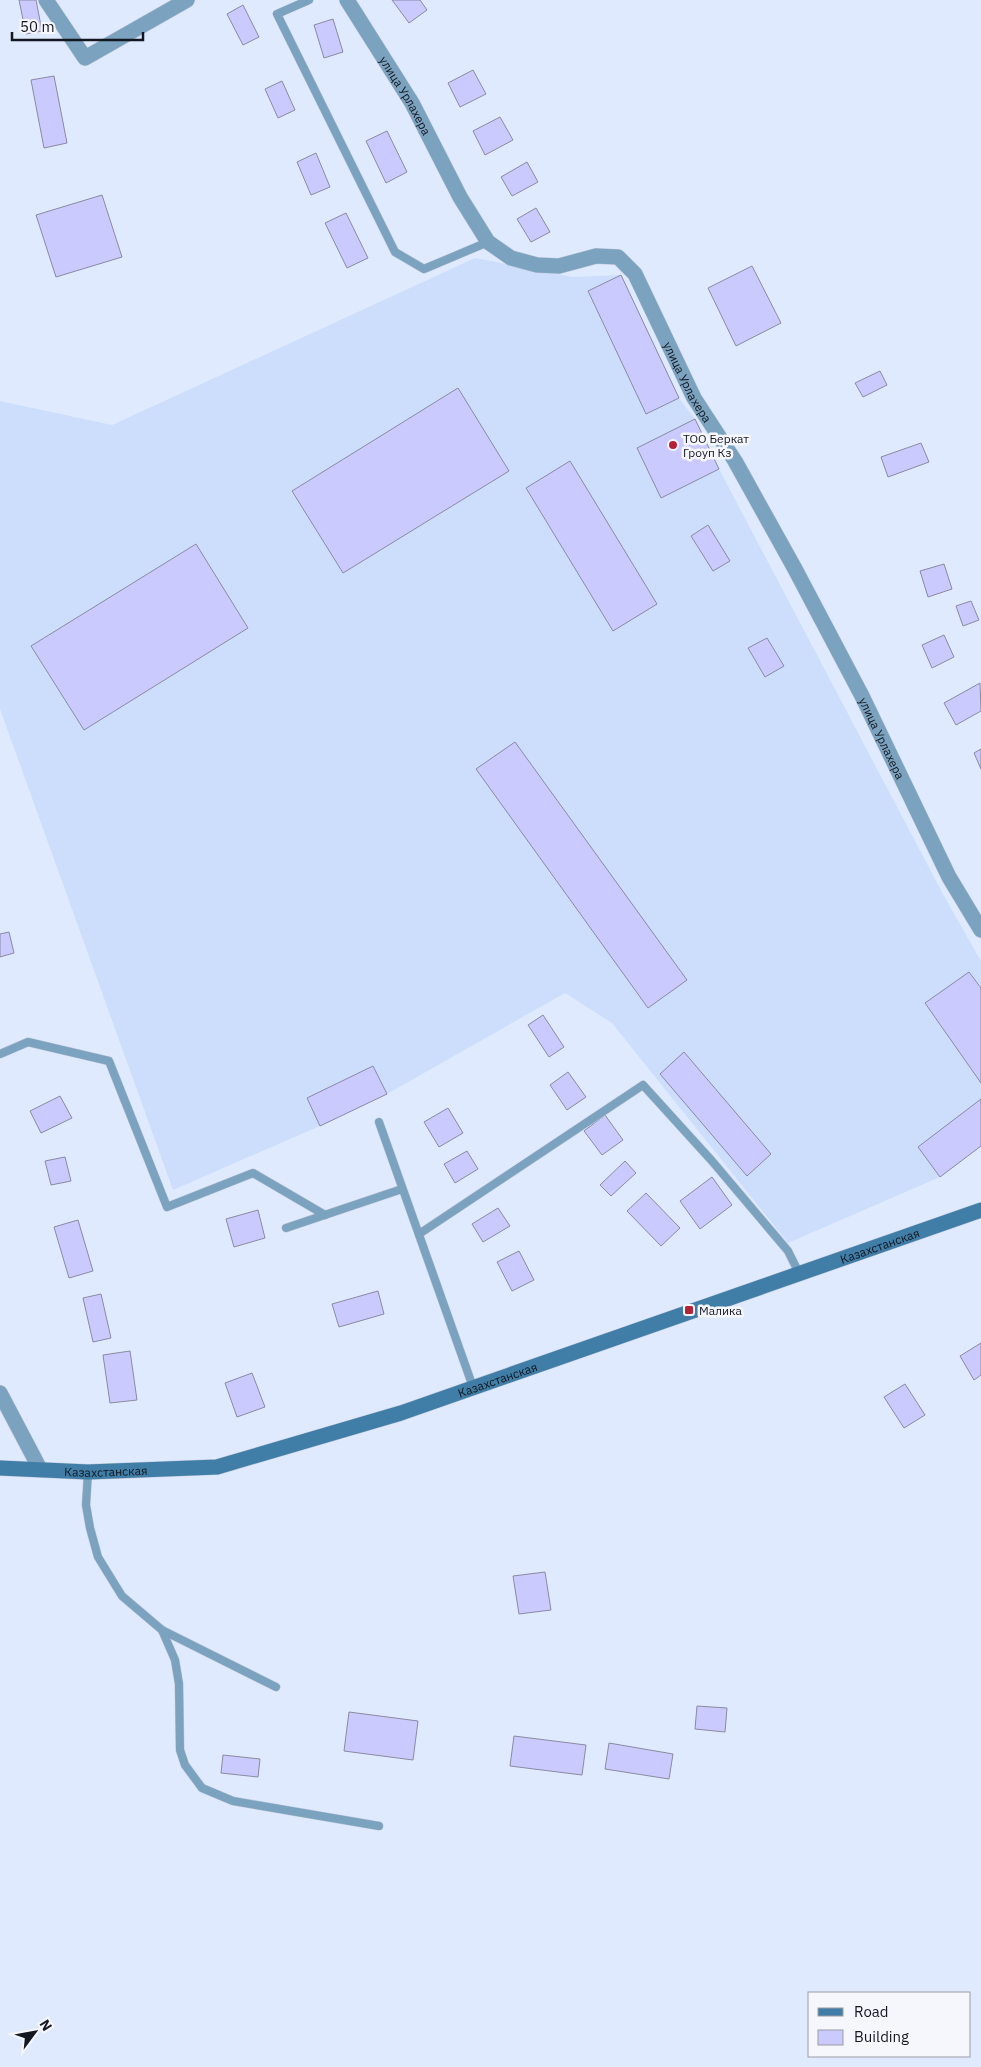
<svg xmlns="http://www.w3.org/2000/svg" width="981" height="2067" viewBox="0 0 981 2067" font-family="'IBM Plex Sans',sans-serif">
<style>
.built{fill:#cddefc}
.building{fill:#cbcafe;stroke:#8a8aa1}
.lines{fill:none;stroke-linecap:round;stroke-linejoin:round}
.lane-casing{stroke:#bfc8da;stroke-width:9}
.street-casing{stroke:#bfc8da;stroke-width:16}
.secondary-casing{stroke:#bfc8da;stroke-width:16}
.lane{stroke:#7ba2be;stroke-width:8}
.street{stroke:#7ba2be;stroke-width:15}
.secondary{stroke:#407ea7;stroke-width:15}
.poi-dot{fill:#b42238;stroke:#f5f7fc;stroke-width:2}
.labels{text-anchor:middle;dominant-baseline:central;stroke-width:5;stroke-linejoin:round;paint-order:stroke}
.street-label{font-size:12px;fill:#131720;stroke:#f5f7fc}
.poi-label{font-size:12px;fill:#131720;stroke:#f5f7fc;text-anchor:start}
</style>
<rect width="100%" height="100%" fill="#e0eafe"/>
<polygon class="built" points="475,258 573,277 621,275 679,398 695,419 719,469 944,896 981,961 981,1146 940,1177 788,1243 612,1023 565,993 387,1094 320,1126 173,1190 0,709 0,401 112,425"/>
<g class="building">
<polygon points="19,0 36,0 42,31 26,34"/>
<polygon points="392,0 420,0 427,10 409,23"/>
<polygon points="243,5 259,37 243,45 227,14"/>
<polygon points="333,19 343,52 324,58 314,25"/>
<polygon points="473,70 486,94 460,107 448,83"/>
<polygon points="54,76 67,143 44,148 31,80"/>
<polygon points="282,81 295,110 278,118 265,89"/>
<polygon points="500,117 513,140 485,155 473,131"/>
<polygon points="387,131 407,172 386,183 366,141"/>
<polygon points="316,153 330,187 311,195 297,162"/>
<polygon points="527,162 538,182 512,196 501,177"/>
<polygon points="102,195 122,257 56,277 36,215"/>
<polygon points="536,208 550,232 531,242 517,219"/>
<polygon points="346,213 368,258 347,268 325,223"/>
<polygon points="752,266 781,323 736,346 708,288"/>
<polygon points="621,275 679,398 646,414 588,291"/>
<polygon points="880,371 887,385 863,397 855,383"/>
<polygon points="458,388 509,471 343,573 292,491"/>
<polygon points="695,419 719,469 661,498 637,448"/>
<polygon points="921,443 929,462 888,477 881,457"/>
<polygon points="570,461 657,604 613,631 526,488"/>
<polygon points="708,525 730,561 713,571 691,536"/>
<polygon points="196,544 248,628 84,730 31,646"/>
<polygon points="944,564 952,589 928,597 920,571"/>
<polygon points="971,601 979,620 963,626 956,606"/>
<polygon points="944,635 954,657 932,668 922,645"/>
<polygon points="767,638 784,666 765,677 748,648"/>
<polygon points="980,683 981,711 956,725 944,703"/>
<polygon points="515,742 687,980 648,1008 476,769"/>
<polygon points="981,749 981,769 974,753"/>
<polygon points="9,932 14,953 0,957 0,934"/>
<polygon points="969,972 981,988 981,1083 925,1003"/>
<polygon points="543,1015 564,1047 549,1057 528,1025"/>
<polygon points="684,1052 771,1154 747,1176 660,1074"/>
<polygon points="373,1066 387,1094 320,1126 307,1098"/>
<polygon points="568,1072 586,1097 567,1110 550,1085"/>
<polygon points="60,1096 72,1118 41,1133 30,1111"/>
<polygon points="981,1099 981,1146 940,1177 918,1147"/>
<polygon points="448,1108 463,1133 439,1147 424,1122"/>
<polygon points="605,1115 623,1140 602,1155 584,1131"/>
<polygon points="467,1151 478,1169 455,1183 444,1164"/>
<polygon points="65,1157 71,1181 51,1185 45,1161"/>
<polygon points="625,1161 636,1173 611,1196 600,1185"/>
<polygon points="712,1177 732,1205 700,1229 680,1201"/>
<polygon points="646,1193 680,1228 661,1246 627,1211"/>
<polygon points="498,1208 510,1226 483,1242 472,1224"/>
<polygon points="258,1210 265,1238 234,1247 226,1219"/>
<polygon points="78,1220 93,1271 69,1278 54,1227"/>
<polygon points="519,1251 534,1280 512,1291 497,1262"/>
<polygon points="378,1291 384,1314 339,1327 332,1304"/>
<polygon points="101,1294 111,1338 93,1342 83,1298"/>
<polygon points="981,1343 981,1375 974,1380 960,1356"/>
<polygon points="130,1351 137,1400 110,1403 103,1355"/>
<polygon points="252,1373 265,1407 237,1417 225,1383"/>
<polygon points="905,1384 925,1415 904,1428 884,1397"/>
<polygon points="545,1572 551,1610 519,1614 513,1576"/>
<polygon points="697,1706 727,1708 725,1732 695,1729"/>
<polygon points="349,1712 418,1721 413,1760 344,1751"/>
<polygon points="514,1736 586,1745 582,1775 510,1766"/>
<polygon points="609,1743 673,1754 669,1779 605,1769"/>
<polygon points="223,1755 260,1759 258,1777 221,1773"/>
</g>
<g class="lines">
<g class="lane-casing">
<g id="lane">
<polyline points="309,0 277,14 395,252 424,269 488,242"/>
<polyline points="0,1054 28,1042 109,1061 167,1207 253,1173 325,1215"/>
<polyline points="379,1122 473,1387"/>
<polyline points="286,1228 402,1189"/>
<polyline points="419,1234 643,1085 712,1161 788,1251 799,1273"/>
<polyline points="88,1472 86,1505 90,1528 98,1557 122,1596 162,1630 276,1687"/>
<polyline points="162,1630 175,1660 179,1684 180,1750 185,1765 202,1788 233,1801 379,1826"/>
</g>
</g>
<g class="street-casing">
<g id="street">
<polyline points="46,0 85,58 187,0"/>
<path id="s1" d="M347 0 412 103 460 197 488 242 511 258 537 265 559 266 596 256 618 257 635 274 694 398 735 461 795 569 862 696 949 877 981 930"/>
<polyline points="0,1393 40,1469"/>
</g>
</g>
<g class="secondary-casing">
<g id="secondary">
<path id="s2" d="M0 1468 88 1472 217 1467 401 1413 981 1210"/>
</g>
</g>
<use href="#lane" class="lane"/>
<use href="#street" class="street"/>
<use href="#secondary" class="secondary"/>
</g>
<g class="poi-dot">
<circle cx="673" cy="445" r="5"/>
<rect x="684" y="1305" width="10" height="10" rx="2.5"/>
</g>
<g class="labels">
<g class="street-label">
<text stroke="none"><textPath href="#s1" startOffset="112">улица Урлахера</textPath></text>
<text stroke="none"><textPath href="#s1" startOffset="562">улица Урлахера</textPath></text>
<text stroke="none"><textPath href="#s1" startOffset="968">улица Урлахера</textPath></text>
<text stroke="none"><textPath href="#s2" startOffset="916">Казахстанская</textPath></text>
<text stroke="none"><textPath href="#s2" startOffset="511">Казахстанская</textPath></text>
<text stroke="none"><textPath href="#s2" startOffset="106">Казахстанская</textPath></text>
</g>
<g class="poi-label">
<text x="683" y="438">ТОО Беркат<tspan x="683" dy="14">Гроуп Кз</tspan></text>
<text x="699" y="1310">Малика</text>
</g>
</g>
<rect x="808" y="1992" width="162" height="65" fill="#f5f7fc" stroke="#9b9da4"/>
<rect x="818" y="2008" width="25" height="8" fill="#407ea7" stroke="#9b9da4"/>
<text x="854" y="2017" font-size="15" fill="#131720">Road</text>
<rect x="818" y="2030" width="25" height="15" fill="#cbcafe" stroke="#9b9da4"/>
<text x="854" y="2042" font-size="15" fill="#131720">Building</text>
<g transform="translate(35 2032) rotate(58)" stroke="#f5f7fc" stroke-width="4" paint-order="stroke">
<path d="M0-4L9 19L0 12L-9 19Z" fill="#131720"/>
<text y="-8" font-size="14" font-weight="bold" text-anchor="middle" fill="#131720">N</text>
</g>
<path d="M12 32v8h131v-8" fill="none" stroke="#131720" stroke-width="2.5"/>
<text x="20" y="32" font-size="15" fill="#131720" stroke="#f5f7fc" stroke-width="4" paint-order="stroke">50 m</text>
</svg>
